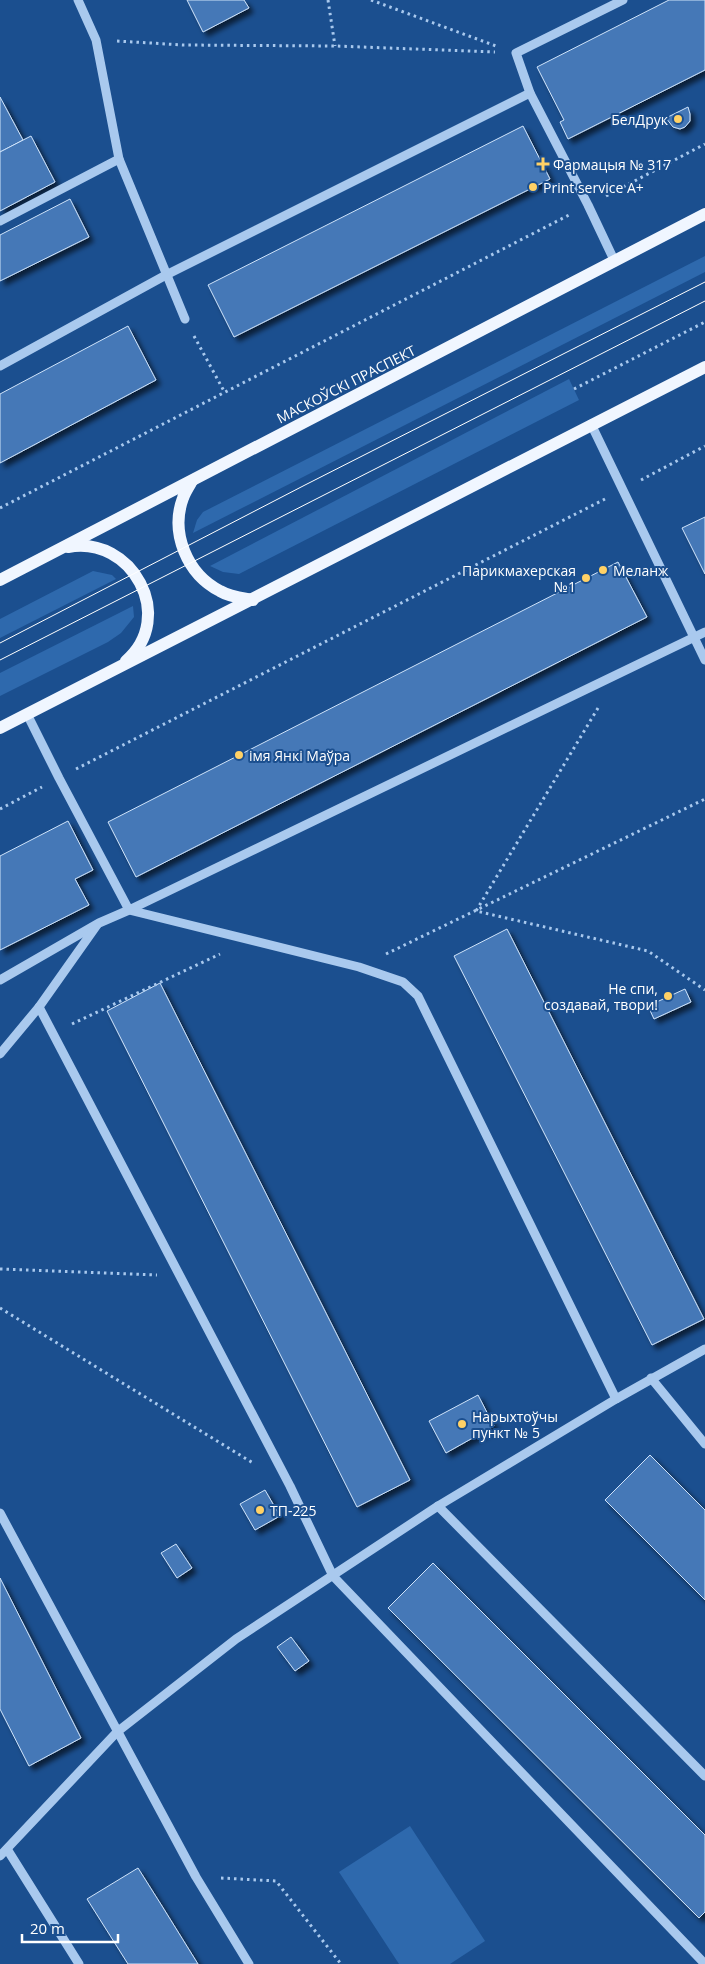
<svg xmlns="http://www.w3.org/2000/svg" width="705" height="1964" viewBox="0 0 705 1964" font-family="'Open Sans',sans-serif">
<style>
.green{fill:#2e69ad}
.building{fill:#4478b7;stroke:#cfe3fa;filter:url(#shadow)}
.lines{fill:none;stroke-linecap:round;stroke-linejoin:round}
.path{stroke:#a9c9ee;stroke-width:3;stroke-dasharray:2.5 4;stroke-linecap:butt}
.minor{stroke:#a9c9ee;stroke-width:9}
.major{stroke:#f0f6ff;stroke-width:12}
.tram{stroke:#fff;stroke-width:1}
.poi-dot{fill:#ffd166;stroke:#1b4f8f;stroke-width:2}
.labels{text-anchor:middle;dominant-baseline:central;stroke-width:4;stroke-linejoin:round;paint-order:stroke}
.poi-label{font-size:14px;fill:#fff;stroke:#1b4f8f;text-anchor:start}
.street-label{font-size:14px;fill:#fff;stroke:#1b4f8f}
</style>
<defs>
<filter id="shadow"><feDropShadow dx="4.5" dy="4.5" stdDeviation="2.5" flood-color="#0009"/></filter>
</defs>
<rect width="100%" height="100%" fill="#1b4f8f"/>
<g class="green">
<polygon points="705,256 705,272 193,533 197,520 203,512"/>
<polygon points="569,379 579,400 239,574 223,572 210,566"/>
<polygon points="93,571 112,575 116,579 0,638 0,619"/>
<polygon points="133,606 134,617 121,633 108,642 0,696 0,673"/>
<polygon points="410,1826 485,1941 450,1964 399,1964 339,1872"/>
</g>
<g class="building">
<polygon points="187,0 244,0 249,8 203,32"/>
<polygon points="669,0 705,0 705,70 568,139 560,122 564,120 537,67"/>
<polygon points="0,97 23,140 0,152"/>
<polygon points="688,107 690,114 690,121 685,127 680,129 673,127 666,118"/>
<polygon points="523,126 550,179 234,337 208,285"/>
<polygon points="31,136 55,182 0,211 0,152"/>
<polygon points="70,199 89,237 0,281 0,235"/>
<polygon points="128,326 156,380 0,463 0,394"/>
<polygon points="705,517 705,574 682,528"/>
<polygon points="618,562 647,617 136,877 108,822"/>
<polygon points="68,821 93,870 75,879 89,905 0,950 0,856"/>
<polygon points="507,929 704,1319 652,1345 454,956"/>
<polygon points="160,983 410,1480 357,1507 107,1011"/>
<polygon points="685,989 691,1002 654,1019 648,1006"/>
<polygon points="478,1395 494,1426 446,1453 429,1421"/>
<polygon points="650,1455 705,1510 705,1600 605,1500"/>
<polygon points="265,1490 280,1516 255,1530 240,1504"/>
<polygon points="176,1544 192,1568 177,1578 161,1553"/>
<polygon points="433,1563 705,1835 705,1912 699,1918 388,1608"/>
<polygon points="0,1578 81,1738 29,1766 0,1709"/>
<polygon points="291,1637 309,1661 295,1671 277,1647"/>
<polygon points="138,1868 162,1906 198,1964 128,1964 87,1899"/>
</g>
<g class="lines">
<g class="path">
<polyline points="328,0 335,46"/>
<polyline points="371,0 496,46"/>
<polyline points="117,41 183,45 335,46 495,52"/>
<polyline points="606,196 705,144"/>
<polyline points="194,336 225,393"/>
<polyline points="574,389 705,322"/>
<polyline points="641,480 705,446"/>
<polyline points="0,508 569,215"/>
<polyline points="598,708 476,911 648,951 705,990"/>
<polyline points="76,769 605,499"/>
<polyline points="0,809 42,787"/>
<polyline points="386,954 705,799"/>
<polyline points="72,1024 220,954"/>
<polyline points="0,1269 157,1275"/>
<polyline points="0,1308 253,1463"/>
<polyline points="221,1878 276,1881 341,1964"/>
</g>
<g class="minor">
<polyline points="78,0 96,40 119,159 185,319"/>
<polyline points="530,93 516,53 623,0"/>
<polyline points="0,221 119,159"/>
<polyline points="0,366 166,275 530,93 588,205 615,262"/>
<polyline points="591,424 705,660"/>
<polyline points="27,714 59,778 129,910 705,632"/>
<polyline points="0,980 99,923 129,910 359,967 403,982 418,996 616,1399"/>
<polyline points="39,1007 290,1486 333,1576 704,1963"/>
<polyline points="0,1054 39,1007 97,925"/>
<polyline points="651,1378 705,1444"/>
<polyline points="438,1506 705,1776"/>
<polyline points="0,1513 196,1877 249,1964"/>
<polyline points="7,1849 79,1964"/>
<polyline points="0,1856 117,1732 236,1639 438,1506 616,1399 705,1349"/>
</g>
<g class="major">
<path d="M192 481C189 486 185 492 183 498 170 533 187 574 220 591 230 597 242 598 253 600"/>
<path d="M68 547C132 535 177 617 126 661"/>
<polyline points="0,580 705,214"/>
<polyline points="0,728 705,367"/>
</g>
<g class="tram">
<polyline points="0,643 305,485 705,282"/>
<polyline points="0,660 705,301"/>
</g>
</g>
<g class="poi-dot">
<circle cx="678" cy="119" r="5"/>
<path d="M540.5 156.5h5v5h5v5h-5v5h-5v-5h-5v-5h5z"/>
<circle cx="533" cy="187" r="5"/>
<circle cx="603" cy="570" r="5"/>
<circle cx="586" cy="578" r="5"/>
<circle cx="239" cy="755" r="5"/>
<circle cx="668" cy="996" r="5"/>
<circle cx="462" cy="1424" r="5"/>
<circle cx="260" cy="1510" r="5"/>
</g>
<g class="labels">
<g class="poi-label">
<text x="668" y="119" text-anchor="end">БелДрук</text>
<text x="553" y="164">Фармацыя № 317</text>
<text x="543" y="187">Print service A+</text>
<text x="576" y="570" text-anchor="end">Парикмахерская<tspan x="576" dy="16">№1</tspan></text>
<text x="613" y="570">Меланж</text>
<text x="249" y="755">імя Янкі Маўра</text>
<text x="658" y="988" text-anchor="end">Не спи,<tspan x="658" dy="16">создавай, твори!</tspan></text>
<text x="472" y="1416">Нарыхтоўчы<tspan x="472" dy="16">пункт № 5</tspan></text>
<text x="270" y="1510">ТП-225</text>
</g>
<g class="street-label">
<text transform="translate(346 384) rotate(-27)">МАСКОЎСКІ ПРАСПЕКТ</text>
</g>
</g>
<path d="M22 1934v8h96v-8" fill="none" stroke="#ffffff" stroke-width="2.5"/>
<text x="30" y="1934" font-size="15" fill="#ffffff" stroke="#1b4f8f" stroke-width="4" paint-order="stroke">20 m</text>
</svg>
